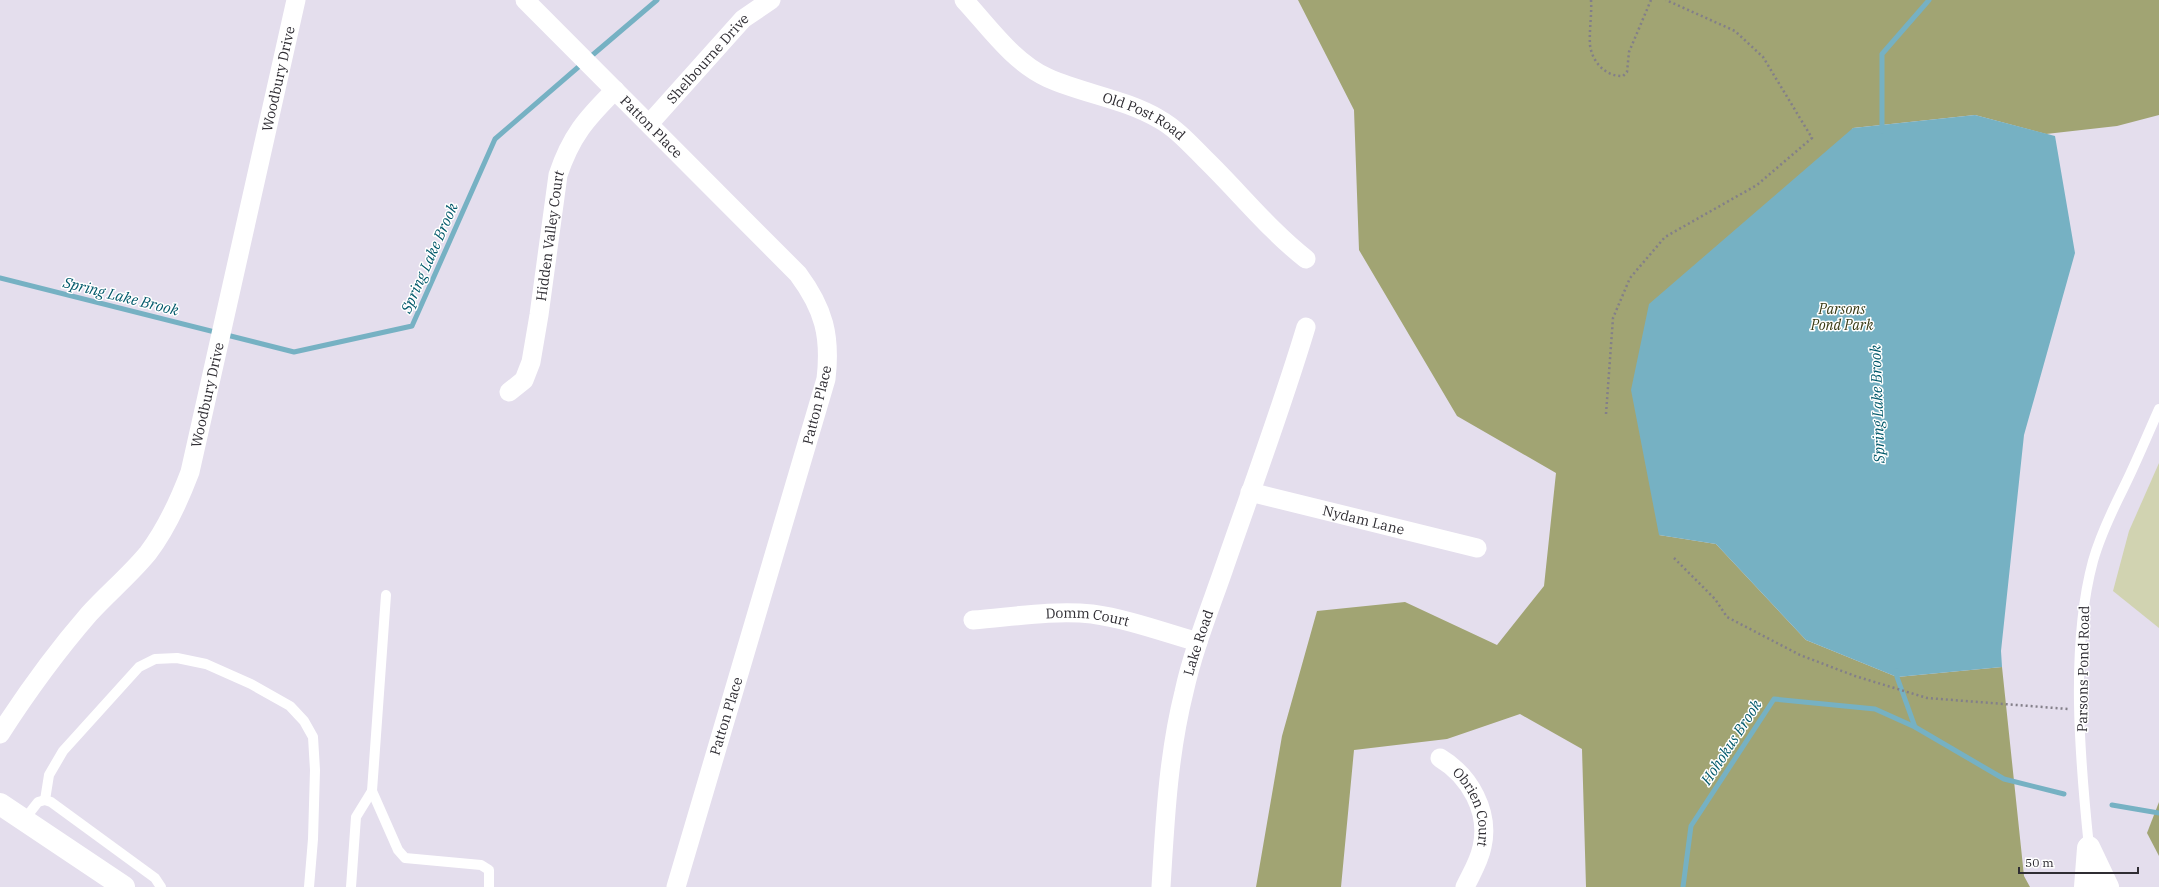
<svg xmlns="http://www.w3.org/2000/svg" width="2159" height="887" viewBox="0 0 2159 887" font-family="'IBM Plex Serif',serif">
<style>
.green{fill:#d1d3b1}
.forest{fill:#a1a473}
.water{fill:#76b1c3}
.lines{fill:none;stroke-linecap:round;stroke-linejoin:round}
.stream{stroke:#76b1c3;stroke-width:5}
.path{stroke:#837f89;stroke-width:2.5;stroke-dasharray:2 3;stroke-linecap:butt}
.lane{stroke:#fff;stroke-width:10}
.street{stroke:#fff;stroke-width:19}
.secondary{stroke:#fff;stroke-width:22}
.primary{stroke:#fff;stroke-width:22}
.labels{text-anchor:middle;dominant-baseline:central;stroke-width:3;stroke-linejoin:round;paint-order:stroke}
.street-label{font-size:14px;fill:#2f2d33;stroke:#fff}
.park-label{font-size:14px;font-style:italic;fill:#363811;stroke:#fff}
.water-label{font-size:15px;font-style:italic;fill:#00586a;stroke:#fff}
</style>
<rect width="100%" height="100%" fill="#e4deed"/>
<polygon class="green" points="2159,463 2159,628 2113,591 2129,531"/>
<g class="forest">
<polygon points="1298,0 2159,0 2159,115 2117,126 2046,134 1975,115 1853,128 1659,535 1716,544 1806,640 1897,677 2002,667 2024,876 2030,887 1586,887 1582,749 1520,714 1447,739 1354,750 1341,887 1256,887 1282,736 1317,611 1405,602 1497,645 1544,586 1556,473 1457,416 1359,250 1354,110"/>
<polygon points="2159,802 2159,856 2147,833"/>
</g>
<polygon class="water" points="1975,115 2055,136 2075,253 2024,435 2001,651 2002,667 1897,677 1806,640 1716,544 1659,535 1631,390 1649,304 1853,128"/>
<g class="lines">
<g class="stream">
<polyline points="589,58 657,0"/>
<polyline points="1882,131 1882,54 1929,0"/>
<polyline points="0,278 294,352 412,326 495,139 583,63"/>
<polyline points="1897,671 1897,677 1915,727"/>
<polyline points="2112,805 2159,813"/>
<polyline points="1683,887 1691,826 1774,699 1875,709 1915,727 2004,779 2064,794"/>
</g>
<g class="path">
<path d="M1591 0C1592 15 1589 30 1590 45 1592 62 1606 77 1623 76L1627 72 1629 52 1651 0"/>
<polyline points="1606,414 1613,318 1630,278 1665,237 1757,185 1812,138 1763,57 1735,31 1666,0"/>
<polyline points="1674,558 1715,599 1727,617 1800,655 1855,676 1927,698 2068,709"/>
</g>
<g class="lane">
<polyline points="372,791 398,850 405,858 481,865 489,870 489,887"/>
<polyline points="45,800 49,775 63,751 139,667 155,659 177,658 206,664 251,684 290,706 304,721 313,737 315,770 313,839 309,887"/>
<polyline points="24,820 38,802 45,800 51,802 155,878 161,887"/>
<path d="M2089 847C2080 760 2070 646 2093 561 2100 536 2111 513 2123 489 2136 463 2147 436 2159 409"/>
<polyline points="351,887 356,817 372,791 386,595"/>
</g>
<g class="street">
<path id="s1" d="M525 0 798 274C824 309 831 336 826 379L676 887"/>
<path id="s2" d="M964 0C990 28 1013 62 1048 78 1084 94 1125 99 1159 119 1177 129 1191 145 1205 159 1239 192 1269 230 1306 259"/>
<path id="s3" d="M649 124 743 19 771 0"/>
<path id="s4" d="M509 392 524 380 531 362 539 315 558 175C571 136 586 119 615 90"/>
<path id="s5" d="M1250 492 1477 548"/>
<path id="s6" d="M973 620C1012 617 1053 610 1092 614 1128 619 1163 632 1198 642"/>
<path id="s7" d="M0 734C27 692 56 652 89 614 108 593 130 575 148 553 167 528 179 501 190 472L296 0"/>
<path id="s8" d="M1440 758C1470 776 1490 812 1482 847 1479 862 1471 874 1465 887"/>
<path id="s9" d="M1161 887C1165 821 1168 756 1184 692 1193 651 1209 611 1223 571 1251 490 1281 410 1306 327"/>
</g>
<polyline class="secondary" points="0,804 124,887"/>
<g class="primary">
<polyline points="2089,847 2108,887"/>
<polyline points="2085,887 2088,848"/>
</g>
</g>
<g class="labels">
<g class="street-label">
<text stroke="none"><textPath href="#s3" startOffset="88">Shelbourne Drive</textPath></text>
<text stroke="none"><textPath href="#s7" startOffset="729">Woodbury Drive</textPath></text>
<text stroke="none"><textPath href="#s2" startOffset="219">Old Post Road</textPath></text>
<text stroke="none"><textPath href="#s1" startOffset="179">Patton Place</textPath></text>
<text stroke="none"><textPath href="#s4" startOffset="166">Hidden Valley Court</textPath></text>
<text stroke="none"><textPath href="#s7" startOffset="405">Woodbury Drive</textPath></text>
<text transform="translate(817 405) rotate(-76)">Patton Place</text>
<text stroke="none"><textPath href="#s5" startOffset="117">Nydam Lane</textPath></text>
<text stroke="none"><textPath href="#s6" startOffset="115">Domm Court</textPath></text>
<text stroke="none"><textPath href="#s9" startOffset="248">Lake Road</textPath></text>
<text transform="translate(2083 669) rotate(-89)">Parsons Pond Road</text>
<text transform="translate(726 716) rotate(-73)">Patton Place</text>
<text stroke="none"><textPath href="#s8" startOffset="62">Obrien Court</textPath></text>
</g>
<g class="park-label">
<text x="1842" y="309">Parsons<tspan x="1842" dy="16">Pond Park</tspan></text>
</g>
<g class="water-label">
<text transform="translate(429 258) rotate(-66)">Spring Lake Brook</text>
<text transform="translate(121 296) rotate(14)">Spring Lake Brook</text>
<text transform="translate(1877 404) rotate(-92)">Spring Lake Brook</text>
<text transform="translate(1731 742) rotate(-57)">Hohokus Brook</text>
</g>
</g>
<path d="M2019 867v6h119v-6" fill="none" stroke="#2f2d33" stroke-width="2"/>
<text x="2025" y="867" font-size="12" fill="#2f2d33" stroke="#ffffff" stroke-width="3" paint-order="stroke">50 m</text>
</svg>
